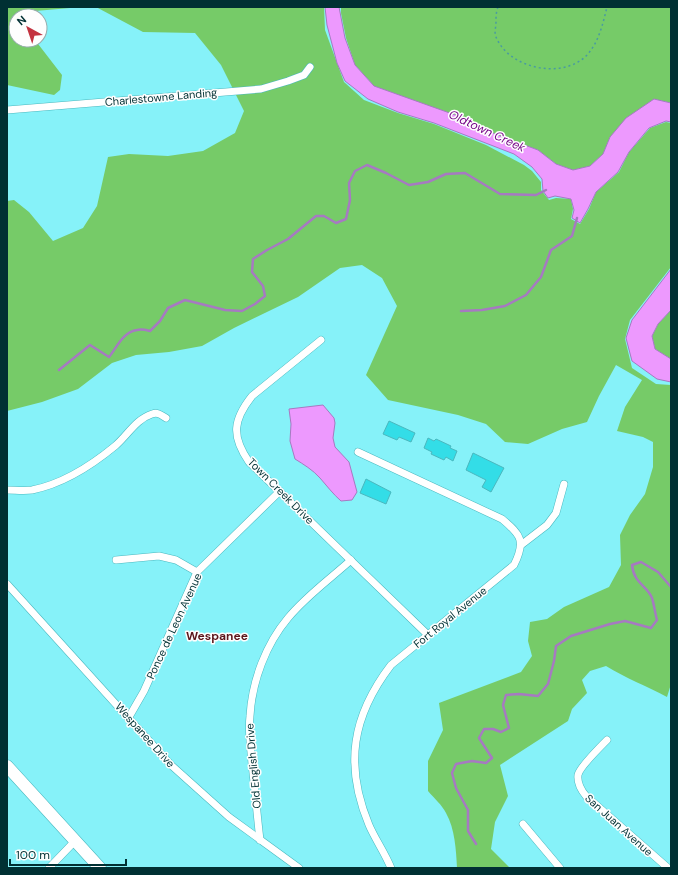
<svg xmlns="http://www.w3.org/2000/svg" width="678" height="875" viewBox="0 0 678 875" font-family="'DM Sans',sans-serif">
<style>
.green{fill:#76cb68}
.water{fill:#ed99fe;stroke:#a67ac1}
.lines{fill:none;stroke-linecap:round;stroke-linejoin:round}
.stream{stroke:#a67ac1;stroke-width:2.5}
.building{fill:#33dde7;stroke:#4ab8bf}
.minor-casing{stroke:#49b8bf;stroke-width:8}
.primary-casing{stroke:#49b8bf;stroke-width:13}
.path{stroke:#4a9ba0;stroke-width:1.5;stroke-dasharray:2 3;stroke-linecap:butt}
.minor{stroke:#fff;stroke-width:7}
.primary{stroke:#fff;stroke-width:12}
.labels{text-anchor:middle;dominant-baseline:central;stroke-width:3;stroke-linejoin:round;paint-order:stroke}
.street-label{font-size:11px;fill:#003033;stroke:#fefefe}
.water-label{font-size:12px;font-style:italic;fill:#760588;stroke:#fefefe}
.neighbourhood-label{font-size:12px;font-weight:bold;fill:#5c171c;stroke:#fefefe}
</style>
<rect width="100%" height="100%" fill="#86f2f9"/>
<g class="green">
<polygon points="7,7 82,7 35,11 34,16 16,16 16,40 35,40 62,75 60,90 54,95 7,85"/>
<path d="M96 7H324L325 30 344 82 364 100 398 113 434 124 486 145 524 165 532 171 541 182V190L549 200 556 198 571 199 573 209 571 219 580 224 589 209 596 192 619 172 629 152 650 128 666 122 671 123V267L630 320 625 339 632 368 656 384 671 385V684L667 697C647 686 625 678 606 666L590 671 582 680 587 693 572 709 568 721 500 765 508 796 495 822 491 849 510 868H457C456 850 455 829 446 813 442 805 434 798 428 791V761L443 730 439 703 521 672 532 656 528 641 530 622 547 619 564 607 609 587 621 565 620 535 630 515 645 494 653 467V442L643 437 617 431 625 407 642 380 616 365 599 396 587 422 562 429 528 444 505 442 486 424 458 415 388 400 366 375 397 306 382 278 362 265 340 268 298 297 234 328 202 346 169 352 136 355 112 363 78 389 42 402 7 411V201L14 200 29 212 53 241 83 228 97 206 108 157 129 154 168 156 203 151 235 133 244 111 221 65 195 33 143 32Z"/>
<polygon points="341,7 671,7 671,103 654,99 610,137 603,154 590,166 573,170 556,164 538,150 495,134 468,121 374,86 355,65 346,38 341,13"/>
<polygon points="671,310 671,359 655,349 652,336 658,324"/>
</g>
<g class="water">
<polygon points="325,7 339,7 345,38 355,65 374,86 461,117 495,134 538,150 556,164 573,170 590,166 603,154 610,137 626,118 654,99 671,103 671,122 666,121 649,128 629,152 618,172 596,192 588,209 580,223 572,218 574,210 571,199 555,196 548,198 543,191 542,179 532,167 514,154 434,123 398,112 368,99 345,81 337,63 327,25"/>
<polygon points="671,269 671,310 658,324 652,336 655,349 671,359 671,382 657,379 632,361 626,338 632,320"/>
<path d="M323 405 334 418 335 423 333 438 335 447 349 462 357 492 352 500 341 501C333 494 327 486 320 478 313 470 303 464 295 459L290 441 291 424 289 409Z"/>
</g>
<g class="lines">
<g class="stream">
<polyline points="461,311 482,310 505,306 526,295 541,277 551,250 572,236 577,218"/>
<path d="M59 370 90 345 109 357C117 347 123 332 137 330 141 329 146 330 150 331L160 321 168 308 185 300 225 310 242 311 255 304 265 296 263 286 252 272 253 259 267 250 288 239 316 216H324L336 223 346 219 350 200 349 183 355 171 367 165 386 173 409 185 428 182 446 174 465 173 500 194 536 195 546 190"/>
<path d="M476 844 468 831V810L456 788 452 773 456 764 472 761 486 763 492 758 479 738 484 729H493L501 732 509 728 503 705 506 695 519 694 538 696 548 684 554 661 556 646 571 636 610 624 625 621 651 628 657 620C655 613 654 604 652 598 647 585 634 584 632 565L641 562 658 572 671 587"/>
</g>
</g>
<g class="building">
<polygon points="389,421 415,433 411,442 399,437 397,440 383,434"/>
<polygon points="428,438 434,441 436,439 451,446 450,448 457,451 453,461 446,457 444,460 431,454 432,452 424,448"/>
<polygon points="473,453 504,468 491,492 482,487 486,480 466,470"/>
<polygon points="366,479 391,492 386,504 360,493"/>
</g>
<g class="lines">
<g class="minor-casing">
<g id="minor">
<polyline points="7,110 261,89 288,81 304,75 310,67"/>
<path d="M321 340 252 396C233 420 231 436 249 462L428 635"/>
<path d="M358 452 502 519C521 535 526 541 514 565L391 665C352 716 344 765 369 825 375 839 385 853 391 868"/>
<path d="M7 490C15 490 24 491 32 490 62 484 92 465 115 446 127 436 136 419 152 414 158 412 161 415 166 418"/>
<polyline points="521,545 547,525 556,513 564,484"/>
<polyline points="116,560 159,556 176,560 197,572"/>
<polyline points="7,584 171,765 229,817 299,868"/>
<polyline points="129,717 144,691 197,572 280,491"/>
<path d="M607 740C601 746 579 768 578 775 577 783 581 790 586 796L668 868"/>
<polyline points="523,824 560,868"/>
<path d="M260 840C257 815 255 789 252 764 251 748 248 732 250 716 252 681 266 644 288 618 306 596 330 579 351 560"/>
<polyline points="49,868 75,841"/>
</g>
</g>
<g class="primary-casing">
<polyline id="primary" points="7,766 100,868"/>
</g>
<path class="path" d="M498 7C496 12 496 17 496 22 496 27 494 33 496 37 509 69 563 80 587 55 599 42 603 23 607 7"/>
<use href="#minor" class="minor"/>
<use href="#primary" class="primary"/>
</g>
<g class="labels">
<g class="street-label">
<text transform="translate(161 97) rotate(-5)">Charlestowne Landing</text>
<text transform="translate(281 491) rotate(45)">Town Creek Drive</text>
<text transform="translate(450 617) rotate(-39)">Fort Royal Avenue</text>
<text transform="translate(174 626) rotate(-65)">Ponce de Leon Avenue</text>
<text transform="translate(145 735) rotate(48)">Wespanee Drive</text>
<text transform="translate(253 766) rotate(-95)">Old English Drive</text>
<text transform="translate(619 825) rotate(42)">San Juan Avenue</text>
</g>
<g class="water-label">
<text transform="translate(487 131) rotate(25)">Oldtown Creek</text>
</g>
<g class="neighbourhood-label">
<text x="217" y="636">Wespanee</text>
</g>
</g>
<rect width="678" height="875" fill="none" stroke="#003033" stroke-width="16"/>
<g transform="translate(28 28) rotate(320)"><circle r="19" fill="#fefefe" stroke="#98acad"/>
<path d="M0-3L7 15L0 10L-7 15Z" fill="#c33340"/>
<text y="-6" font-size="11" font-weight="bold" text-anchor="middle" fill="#003033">N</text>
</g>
<path d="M10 859v6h116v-6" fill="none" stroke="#003033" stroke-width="2"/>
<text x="16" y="859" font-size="12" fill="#003033" stroke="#fefefe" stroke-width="3" paint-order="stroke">100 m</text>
</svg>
